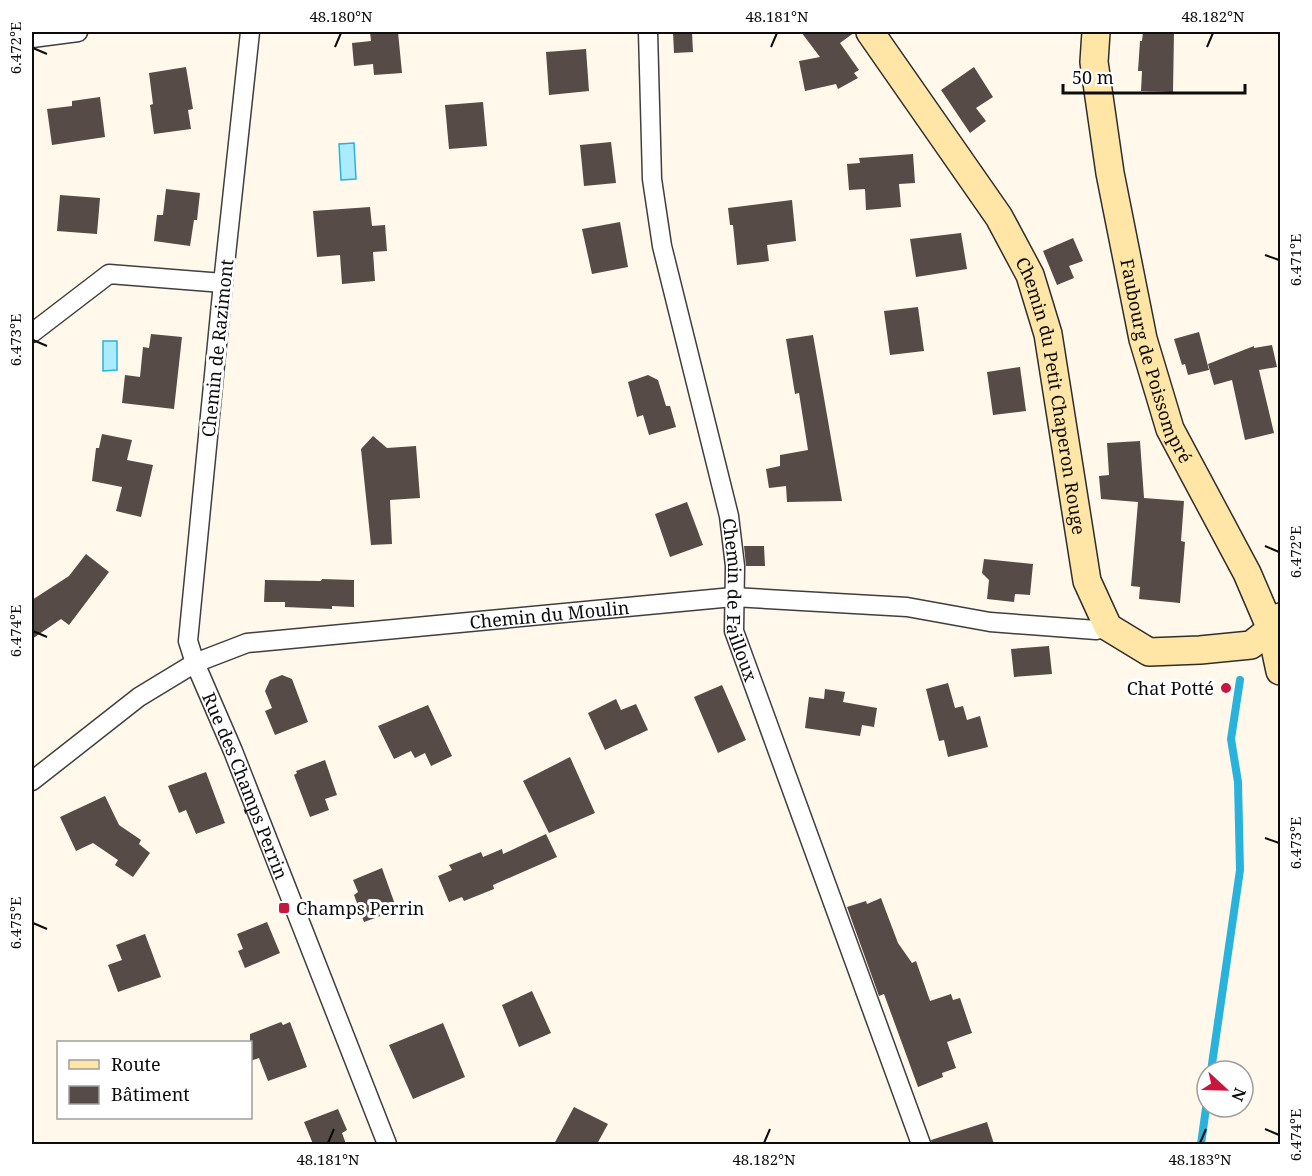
<svg xmlns="http://www.w3.org/2000/svg" width="1312" height="1176" viewBox="0 0 1312 1176" font-family="'Noto Serif',serif">
<style>
.water{fill:#aaecfd;stroke:#29b2db;stroke-width:1.5}
.lines{fill:none;stroke-linecap:round;stroke-linejoin:round}
.stream{stroke:#29b2db;stroke-width:8}
.building{fill:#564b47}
.street-casing{stroke:#3f3f3f;stroke-width:21}
.secondary-casing{stroke:#2e2e2e;stroke-width:30}
.street{stroke:#fff;stroke-width:18}
.secondary{stroke:#ffe6a6;stroke-width:27}
.ticks{fill:none;stroke:#0c0c0c;stroke-width:2}
.poi-dot{fill:#ca163d;stroke:#fff;stroke-width:2}
.labels{text-anchor:middle;dominant-baseline:central;stroke-width:6;stroke-linejoin:round;paint-order:stroke}
.street-label{font-size:18px;fill:#0c0c0c;stroke:#fff}
.poi-label{font-size:18px;fill:#0c0c0c;stroke:#fff;text-anchor:end}
.neatline{fill:none;stroke:#0c0c0c;stroke-width:2}
.ticks-label{font-size:15px;text-anchor:middle;fill:#0c0c0c}
</style>
<rect width="100%" height="100%" fill="#fff8eb"/>
<g class="water">
<polygon points="354,143 356,179 341,180 339,144"/>
<polygon points="103,341 117,341 117,370 103,371"/>
</g>
<g class="lines">
<g class="stream">
<polyline points="1211,1071 1240,870 1238,782 1231,739 1240,680"/>
<polyline points="1201,1144 1207,1101"/>
</g>
</g>
<g class="building">
<polygon points="370,32 398,32 402,73 374,75 373,64 354,66 352,43 371,41"/>
<polygon points="673,32 692,32 693,52 674,53"/>
<polygon points="801,32 855,32 840,43 859,70 854,73 858,78 838,89 836,84 805,91 799,61 820,57"/>
<polygon points="1143,32 1174,32 1173,92 1141,91 1142,71 1138,71 1140,41 1142,41"/>
<polygon points="586,49 589,91 549,95 546,52"/>
<polygon points="186,67 193,109 188,110 191,129 154,134 150,105 153,104 149,73"/>
<polygon points="974,67 993,97 976,108 986,121 970,133 941,90"/>
<polygon points="100,97 105,137 52,145 47,109 72,106 72,101"/>
<polygon points="483,102 487,146 449,149 445,105"/>
<polygon points="611,142 616,183 584,186 580,145"/>
<polygon points="913,154 915,183 899,184 901,207 866,210 865,189 849,190 847,164 860,163 859,158"/>
<polygon points="166,189 200,193 197,220 194,220 190,246 154,241 157,215 163,215"/>
<polygon points="60,195 100,198 97,234 57,231"/>
<polygon points="792,200 796,241 767,245 769,261 737,265 733,225 730,225 728,208"/>
<polygon points="370,207 372,226 385,225 387,251 373,252 375,281 342,284 340,255 317,257 313,211"/>
<polygon points="620,222 628,267 592,274 582,229"/>
<polygon points="961,233 967,269 916,277 910,239"/>
<polygon points="1073,238 1083,261 1069,266 1074,278 1057,285 1043,251"/>
<polygon points="918,307 924,351 890,355 884,311"/>
<polygon points="1199,332 1209,370 1188,375 1185,364 1182,365 1174,339"/>
<polygon points="151,334 182,337 174,409 122,403 125,375 140,377 143,347 149,348"/>
<polygon points="813,335 842,501 787,502 786,486 769,488 766,469 780,466 780,455 808,450 799,393 795,394 786,339"/>
<polygon points="1272,345 1277,367 1259,370 1274,433 1245,440 1232,380 1214,385 1208,364 1254,346 1254,348"/>
<polygon points="1020,367 1026,411 993,415 987,372"/>
<polygon points="648,375 658,380 666,406 670,406 676,427 649,435 643,415 637,417 628,382"/>
<polygon points="102,434 132,440 127,460 153,465 141,517 116,511 122,487 92,481 96,448 99,448"/>
<polygon points="373,436 387,448 416,446 420,498 390,500 392,544 371,545 361,449"/>
<polygon points="1140,441 1144,498 1184,501 1181,541 1185,542 1180,603 1139,599 1140,587 1131,586 1138,502 1101,499 1099,476 1109,475 1107,443"/>
<polygon points="687,502 703,545 670,557 655,514"/>
<polygon points="744,546 764,546 765,566 746,566"/>
<polygon points="86,554 109,572 69,625 61,619 32,639 32,600 69,576"/>
<polygon points="984,559 1033,564 1030,595 1015,594 1014,602 987,599 989,580 982,573"/>
<polygon points="322,579 354,580 354,607 332,606 332,609 285,607 285,602 264,602 265,580 321,581"/>
<polygon points="1049,646 1052,674 1014,677 1011,649"/>
<polygon points="282,675 292,679 308,722 275,735 265,711 272,708 265,691 270,680"/>
<polygon points="948,683 955,708 963,706 967,720 980,716 988,747 948,757 944,740 939,741 926,689"/>
<polygon points="722,685 746,740 718,753 694,697"/>
<polygon points="825,689 845,692 843,702 877,708 874,727 862,725 860,736 805,728 809,697 824,699"/>
<polygon points="616,699 621,710 636,704 648,730 605,750 588,713"/>
<polygon points="428,705 452,756 431,766 425,753 415,758 411,751 394,759 378,726"/>
<polygon points="570,757 595,813 549,833 523,781"/>
<polygon points="325,760 337,795 325,799 329,810 310,817 294,775 297,773 296,771"/>
<polygon points="206,772 225,823 196,834 186,810 179,813 168,786"/>
<polygon points="105,796 119,825 141,840 139,844 150,853 133,877 115,865 118,860 93,843 76,851 60,817"/>
<polygon points="546,834 557,857 493,885 494,889 464,901 462,897 449,902 438,876 452,870 449,865 481,852 483,857 502,849 503,854"/>
<polygon points="382,868 397,910 364,922 354,895 358,892 353,880"/>
<polygon points="881,898 898,943 912,963 916,961 930,1001 951,994 953,1000 960,998 972,1033 947,1042 956,1068 942,1073 943,1077 918,1087 884,994 879,996 847,907 866,901 867,904"/>
<polygon points="267,922 280,953 245,968 238,951 243,949 237,934"/>
<polygon points="145,934 161,977 118,992 108,965 122,960 116,945"/>
<polygon points="532,991 551,1033 519,1047 502,1005"/>
<polygon points="281,1022 283,1025 290,1022 307,1067 268,1081 259,1058 250,1061 250,1034"/>
<polygon points="443,1023 465,1077 413,1099 389,1045"/>
<polygon points="574,1107 608,1124 597,1144 554,1144"/>
<polygon points="338,1109 347,1130 342,1133 346,1144 313,1144 304,1122"/>
<polygon points="987,1122 994,1144 932,1144 931,1140"/>
</g>
<g class="lines">
<g class="street-casing">
<g id="street">
<path id="s1" d="M250 32 223 283 188 641 195 663 233 751 387 1144"/>
<path id="s2" d="M648 32 652 179 662 246 729 516 735 566 734 631 921 1144"/>
<polyline points="32,38 78,32"/>
<polyline points="32,333 109,274 223,283"/>
<path id="s3" d="M32 781 139 697 195 663 247 643 733 597 907 607 990 622 1096 630 1108 627"/>
</g>
</g>
<g class="secondary-casing">
<g id="secondary">
<path id="s4" d="M870 32 999 217 1030 275 1048 334 1087 581 1108 627 1149 652 1200 650 1251 645 1271 629 1280 617"/>
<path id="s5" d="M1096 32 1094 62 1110 173 1143 339 1170 429 1247 573 1271 629 1280 671"/>
</g>
</g>
<use href="#street" class="street"/>
<use href="#secondary" class="secondary"/>
</g>
<path class="ticks" d="M335 47 341 33M771 47 777 33M1207 47 1213 33M33 48 47 54M1265 255 1279 260M33 340 47 346M1265 546 1279 552M33 631 47 637M1265 838 1279 843M33 923 47 929M1265 1129 1279 1135M328 1143 334 1129M764 1143 770 1129M1200 1143 1206 1129"/>
<g class="poi-dot">
<circle cx="1226" cy="688" r="6"/>
<rect x="278" y="902" width="12" height="12" rx="3"/>
</g>
<g class="labels">
<g class="street-label">
<text transform="translate(217 348) rotate(-84)">Chemin de Razimont</text>
<text stroke="none"><textPath href="#s5" startOffset="336">Faubourg de Poissompré</textPath></text>
<text stroke="none"><textPath href="#s4" startOffset="414">Chemin du Petit Chaperon Rouge</textPath></text>
<text stroke="none"><textPath href="#s2" startOffset="578">Chemin de Failloux</textPath></text>
<text stroke="none"><textPath href="#s3" startOffset="561">Chemin du Moulin</textPath></text>
<text stroke="none"><textPath href="#s1" startOffset="768">Rue des Champs Perrin</textPath></text>
</g>
<g class="poi-label">
<text x="1214" y="688">Chat Potté</text>
<text x="296" y="908" text-anchor="start">Champs Perrin</text>
</g>
</g>
<rect width="1312" height="1176" fill="none" stroke="#ffffff" stroke-width="66"/>
<rect x="57" y="1041" width="195" height="78" fill="#ffffff" stroke="#9e9e9e" stroke-width="1.5"/>
<rect x="69" y="1060" width="30" height="9" fill="#ffe6a6" stroke="#9e9e9e" stroke-width="1.5"/>
<text x="111" y="1071" font-size="18" fill="#0c0c0c">Route</text>
<rect x="69" y="1086" width="30" height="18" fill="#564b47" stroke="#9e9e9e" stroke-width="1.5"/>
<text x="111" y="1101" font-size="18" fill="#0c0c0c">Bâtiment</text>
<g transform="translate(1225 1089) rotate(112)"><circle r="28" fill="#ffffff" stroke="#9e9e9e" stroke-width="1.5"/>
<path d="M0-4.5L10 22L0 15L-10 22Z" fill="#ca163d"/>
<text y="-9" font-size="16" font-weight="bold" text-anchor="middle" fill="#0c0c0c">N</text>
</g>
<path d="M1063 84v9h182v-9" fill="none" stroke="#0c0c0c" stroke-width="3"/>
<text x="1072" y="84" font-size="18" fill="#0c0c0c" stroke="#ffffff" stroke-width="4.5" paint-order="stroke">50 m</text>
<rect x="33" y="33" width="1246" height="1110" class="neatline"/>
<g class="ticks-label">
<text x="341" y="22">48.180°N</text>
<text x="777" y="22">48.181°N</text>
<text x="1213" y="22">48.182°N</text>
<text transform="translate(16 48) rotate(-90)" y="5">6.472°E</text>
<text transform="translate(1296 260) rotate(-90)" y="5">6.471°E</text>
<text transform="translate(16 340) rotate(-90)" y="5">6.473°E</text>
<text transform="translate(1296 552) rotate(-90)" y="5">6.472°E</text>
<text transform="translate(16 631) rotate(-90)" y="5">6.474°E</text>
<text transform="translate(1296 843) rotate(-90)" y="5">6.473°E</text>
<text transform="translate(16 923) rotate(-90)" y="5">6.475°E</text>
<text transform="translate(1296 1135) rotate(-90)" y="5">6.474°E</text>
<text x="328" y="1165">48.181°N</text>
<text x="764" y="1165">48.182°N</text>
<text x="1200" y="1165">48.183°N</text>
</g>
</svg>
